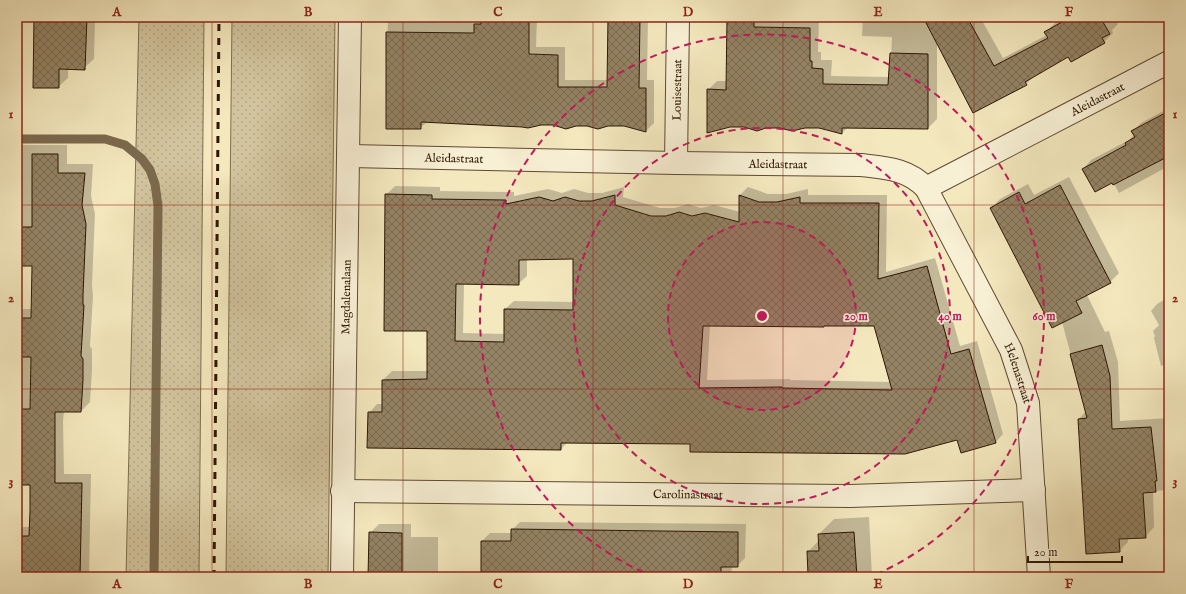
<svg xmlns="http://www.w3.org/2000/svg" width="1186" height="594" viewBox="0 0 1186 594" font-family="'IM FELL English',serif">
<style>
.grass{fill:url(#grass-dots);stroke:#806d50}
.shadow{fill:#0003;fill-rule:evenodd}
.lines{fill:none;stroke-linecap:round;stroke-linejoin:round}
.stream{stroke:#7c694d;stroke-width:9}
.building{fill:url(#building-cross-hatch);stroke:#2d1603;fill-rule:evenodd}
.minor-casing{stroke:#5f4a32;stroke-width:24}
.minor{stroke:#f8f0d5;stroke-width:22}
.rail{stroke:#2d1603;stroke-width:3;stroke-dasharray:7 7;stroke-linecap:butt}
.grid{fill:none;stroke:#8f2418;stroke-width:1;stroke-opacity:0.55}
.ring{fill:none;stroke:#c2185b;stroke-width:2;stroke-dasharray:7 5}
.labels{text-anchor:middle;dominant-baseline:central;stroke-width:3;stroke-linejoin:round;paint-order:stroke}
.street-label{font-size:12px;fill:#2d1603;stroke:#f8f0d5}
.centre{fill:#c2185b;stroke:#f8f0d5;stroke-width:2}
.ring-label{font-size:12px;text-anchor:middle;font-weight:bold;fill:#c2185b;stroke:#f8f0d5;stroke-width:3;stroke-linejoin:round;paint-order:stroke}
.neatline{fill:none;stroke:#8f2418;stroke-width:1.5}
.grid-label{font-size:13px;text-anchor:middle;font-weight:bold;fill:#8f2418}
</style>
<defs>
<pattern id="grass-dots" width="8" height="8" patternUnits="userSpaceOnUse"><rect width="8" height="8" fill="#d2c49e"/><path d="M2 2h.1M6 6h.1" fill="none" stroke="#b5a886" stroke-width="1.8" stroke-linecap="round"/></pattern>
<pattern id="building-cross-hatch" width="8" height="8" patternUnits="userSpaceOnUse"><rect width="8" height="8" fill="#948364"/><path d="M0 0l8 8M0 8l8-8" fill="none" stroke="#796a50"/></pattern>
</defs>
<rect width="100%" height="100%" fill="#f4e8be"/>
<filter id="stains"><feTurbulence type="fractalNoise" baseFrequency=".005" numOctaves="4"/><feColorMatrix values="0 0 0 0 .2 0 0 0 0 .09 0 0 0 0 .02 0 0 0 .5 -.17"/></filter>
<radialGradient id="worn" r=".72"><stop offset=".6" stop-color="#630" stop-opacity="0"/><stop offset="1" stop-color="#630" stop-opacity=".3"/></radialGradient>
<g class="grass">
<polygon points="139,17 204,17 199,577 126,577"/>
<polygon points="232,17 335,17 328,577 226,577"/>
</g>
<g class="shadow">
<polygon points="35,17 95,18 94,59 84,68 68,68 68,78 58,87"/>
<polygon points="388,17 537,17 536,47 565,47 565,80 608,80 609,17 648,17 647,80 654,80 654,123 646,131 624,125 553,124 522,126 427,122 420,128 387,45"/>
<polygon points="710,17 819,17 818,52 821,52 821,60 832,60 831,76 890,77 892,37 862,36 863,17 980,17 1003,58 1047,35 1046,32 1054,24 1059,21 1057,17 1114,17 1118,24 1112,30 1113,33 1104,42 1071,60 1068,55 1035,75 1026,84 937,41 937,119 928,128 848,127 842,133 819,127 780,127 708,90 717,81 727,81 728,18 710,18"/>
<polygon points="1169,108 1169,171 1167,167 1119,193 1113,182 1083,169 1091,160 1129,140 1134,135 1133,131 1141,123"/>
<polygon points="22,145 67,145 67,164 93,164 91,196 95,214 92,285 93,296 90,346 92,349 92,370 90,402 81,411 64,411 63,421 64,474 91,474 89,577 30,577 17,576 17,528 18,527 31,527 30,484 17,484 17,313 21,309 33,309 33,265 17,265 17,150"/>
<polygon points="1069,177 1119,273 1110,282 1087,295 1105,332 1109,331 1118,362 1120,421 1169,418 1169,490 1153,491 1154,527 1145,537 1128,537 1128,542 1119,551 1087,553 1079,419 1086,411 1062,322 991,208 1000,199 1028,184 1034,195"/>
<path d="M395 186 440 187V191L514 192V196L548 189 562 193 574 189 588 193H602L624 187 623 197 660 208H675L688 204 701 208 714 205 740 212V195L748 187 768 194H786L808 189V195H887L886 272 935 258 960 346 977 341 1003 434 995 443 958 439 691 443 568 442 561 449 369 413 377 404H383V380L392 371H428V330L386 195ZM574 258V302L514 301 505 309V334L463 333 464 284H518L527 276V259ZM710 325H875L891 382 790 380V379L707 380Z"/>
<polygon points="1169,297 1169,364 1161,366 1154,338 1155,336 1153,331 1159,325 1151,311 1157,304"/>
<polygon points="869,517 872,577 822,577 821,574 808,552 819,540 819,534 834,519"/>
<polygon points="520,522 746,524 745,558 737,566 732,566 731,577 500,577 500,572 482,541 490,533 512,533 512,530"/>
<polygon points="379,524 411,524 411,537 438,537 438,577 369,577 370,533"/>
</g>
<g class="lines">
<polyline class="stream" points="17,139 105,139 125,145 142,159 150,170 155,184 158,206 154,577"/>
</g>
<g class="building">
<polygon points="34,17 87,17 85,70 59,69 59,88 33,88"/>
<polygon points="481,17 529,17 529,54 558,55 558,87 607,87 608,17 640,17 639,88 646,88 646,132 624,126 608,126 598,129 587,126 576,126 566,129 553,125 541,125 528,128 522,127 421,122 421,129 386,129 386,32 474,33 474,24 481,24"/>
<polygon points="727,17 754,17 754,27 810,28 810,61 812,61 812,68 823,69 823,84 888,85 890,53 928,54 928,129 842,128 842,134 819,128 805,128 792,131 780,128 766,128 757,131 744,127 730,127 707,133 707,89 726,90"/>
<polygon points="923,17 967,17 994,66 1048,38 1044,32 1071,17 1100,17 1110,34 1102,38 1105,43 1071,62 1068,57 1025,82 1027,85 973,113"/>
<polygon points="1169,111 1169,156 1113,185 1112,183 1095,192 1082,169 1126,145 1125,143 1135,137 1131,131"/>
<polygon points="32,154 58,154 58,173 85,173 82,205 86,224 83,295 83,305 84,305 81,356 83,359 83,380 81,412 55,412 55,483 82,483 80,577 17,577 17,536 29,536 30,511 30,485 17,485 17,409 30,409 31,357 17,357 17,318 31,318 32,266 17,266 17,227 32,227"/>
<polygon points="1060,185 1111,283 1076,301 1082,313 1052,328 990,208 1019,192 1025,204"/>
<path d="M385 194 432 195V199L506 200V204L539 197 553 201 565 197 579 201H592L615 195V205L651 216H666L679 212 692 216 705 213 739 222V195L759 202H777L800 197V203H879L878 279 927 266 951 354 969 349 996 443 961 453 957 440 905 454 690 452V444L561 443V450L367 448 368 412H382V380L427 379V331H384ZM573 259V310L504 309V342L455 341 456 284 519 285V260ZM703 326 824 327V326H874L892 390 782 388V387L699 388Z"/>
<polygon points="1102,345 1110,376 1112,429 1151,427 1157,481 1155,481 1156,492 1143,493 1146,538 1119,539 1120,552 1086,554 1078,419 1087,418 1070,354"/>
<polygon points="511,529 738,532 738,567 721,567 721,577 528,577 528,572 481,572 481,541 511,541"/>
<polygon points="369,532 402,533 402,577 368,577"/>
<polygon points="854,532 857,577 821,577 821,575 808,575 807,551 819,551 818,534"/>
</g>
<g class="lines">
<g class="minor-casing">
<g id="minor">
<path id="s1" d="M350 156 676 163 861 165C887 168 908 169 926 188L1169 62"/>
<path id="s2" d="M676 163 678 17"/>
<path id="s3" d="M926 188 1011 350 1028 403 1039 577"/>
<path id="s4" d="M342 491 850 496 1034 490"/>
<path id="s5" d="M342 577C343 390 349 204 350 17"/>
</g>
</g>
<use href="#minor" class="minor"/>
<polyline class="rail" points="214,577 219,17"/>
</g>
<path class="grid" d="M212 17V577M403 17V577M593 17V577M783 17V577M974 17V577M17 205H1169M17 389H1169"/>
<circle cx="762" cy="316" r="94" fill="#c2185b" fill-opacity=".12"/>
<g class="ring">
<circle cx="762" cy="316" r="94"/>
<circle cx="762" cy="316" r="188"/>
<path d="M654 577A282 282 0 1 1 870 577"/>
</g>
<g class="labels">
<g class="street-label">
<text stroke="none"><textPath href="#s2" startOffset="73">Louisestraat</textPath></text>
<text stroke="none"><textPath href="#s1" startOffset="775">Aleidastraat</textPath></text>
<text stroke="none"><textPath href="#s1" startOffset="104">Aleidastraat</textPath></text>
<text stroke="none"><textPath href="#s1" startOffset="428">Aleidastraat</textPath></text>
<text stroke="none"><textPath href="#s5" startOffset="280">Magdalenalaan</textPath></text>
<text stroke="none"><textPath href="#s3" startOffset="207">Helenastraat</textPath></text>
<text stroke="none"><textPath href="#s4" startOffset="346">Carolinastraat</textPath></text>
</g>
</g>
<circle cx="762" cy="316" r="6" class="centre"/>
<g class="ring-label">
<text x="856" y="320">20 m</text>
<text x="950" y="320">40 m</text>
<text x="1044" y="320">60 m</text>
</g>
<rect width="1186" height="594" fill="none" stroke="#f4e8be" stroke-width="44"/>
<path d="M1028 556v6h94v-6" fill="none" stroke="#2d1603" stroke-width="2"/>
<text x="1034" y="556" font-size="12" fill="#2d1603" stroke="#f8f0d5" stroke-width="3" paint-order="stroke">20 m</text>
<rect x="22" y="22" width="1142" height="550" class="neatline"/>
<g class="grid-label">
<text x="117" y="16">A</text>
<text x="308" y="16">B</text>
<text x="498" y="16">C</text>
<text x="688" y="16">D</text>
<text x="878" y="16">E</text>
<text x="1069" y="16">F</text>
<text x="11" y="118">1</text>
<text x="1175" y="118">1</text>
<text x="11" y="302">2</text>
<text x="1175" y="302">2</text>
<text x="11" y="485">3</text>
<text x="1175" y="485">3</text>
<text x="117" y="588">A</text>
<text x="308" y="588">B</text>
<text x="498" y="588">C</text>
<text x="688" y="588">D</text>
<text x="878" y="588">E</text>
<text x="1069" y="588">F</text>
</g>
<rect width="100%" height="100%" filter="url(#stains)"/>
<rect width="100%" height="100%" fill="url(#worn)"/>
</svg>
